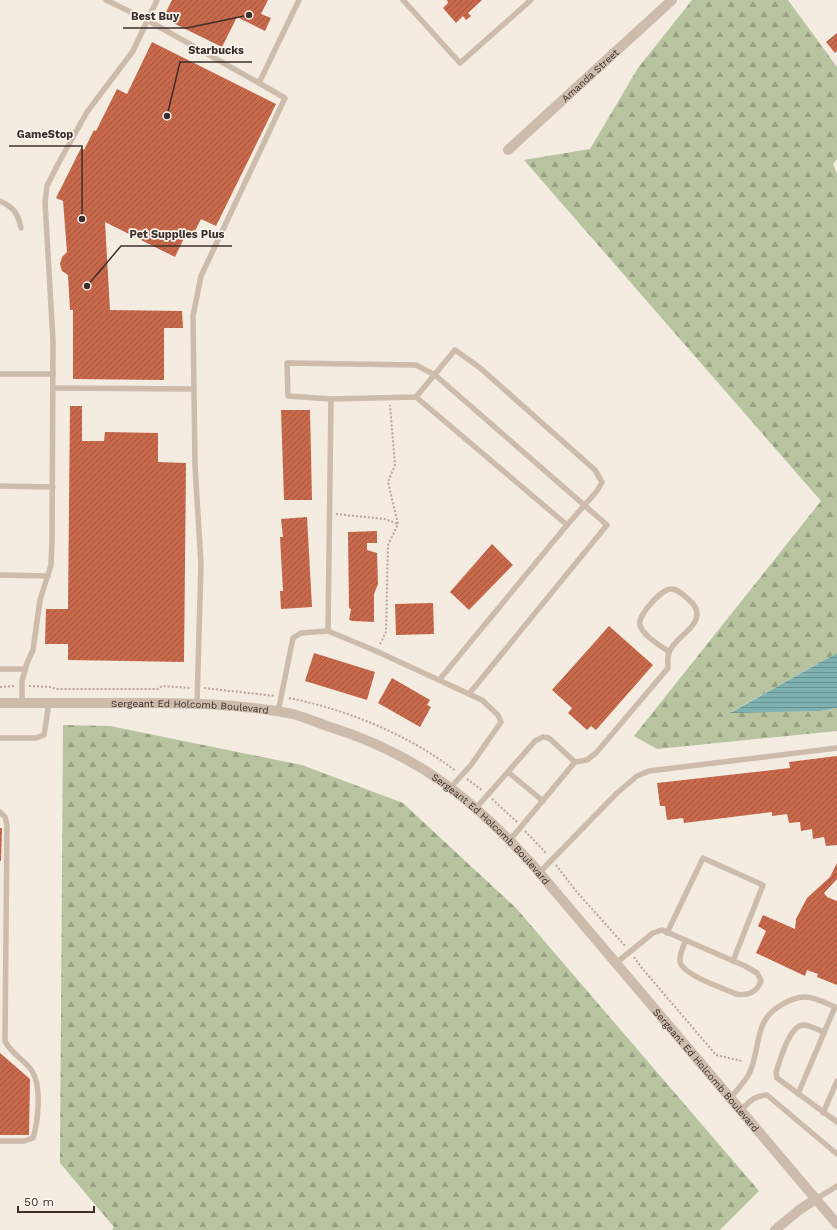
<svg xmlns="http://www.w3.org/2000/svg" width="837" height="1230" viewBox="0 0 837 1230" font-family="'Work Sans',sans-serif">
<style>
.forest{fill:url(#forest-firs)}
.water{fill:url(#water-rules)}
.building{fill:url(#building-hatch)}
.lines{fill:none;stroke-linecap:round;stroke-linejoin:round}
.path{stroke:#b9a596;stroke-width:2;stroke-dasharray:2 2;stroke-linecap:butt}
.service{stroke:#cdbbac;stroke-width:5.5}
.minor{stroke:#cdbbac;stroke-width:10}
.tertiary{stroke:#cdbbac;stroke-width:10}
.labels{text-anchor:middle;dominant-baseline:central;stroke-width:3.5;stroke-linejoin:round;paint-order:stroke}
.street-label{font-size:10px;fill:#3b302b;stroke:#fbf5ee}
.leader{fill:none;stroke:#3b302b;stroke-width:1.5}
.callout-dot{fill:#3b302b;stroke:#fbf5ee;stroke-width:1.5}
.callout-label{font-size:11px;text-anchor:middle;font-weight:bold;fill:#3b302b;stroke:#fbf5ee;stroke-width:3.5;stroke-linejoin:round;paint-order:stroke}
</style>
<defs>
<pattern id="forest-firs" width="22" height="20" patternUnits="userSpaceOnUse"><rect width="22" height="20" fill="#b8c4a0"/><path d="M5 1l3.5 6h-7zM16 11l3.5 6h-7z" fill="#97a083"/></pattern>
<pattern id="water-rules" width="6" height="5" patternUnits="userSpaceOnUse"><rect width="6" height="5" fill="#7fb0b2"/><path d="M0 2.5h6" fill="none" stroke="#699091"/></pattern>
<pattern id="building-hatch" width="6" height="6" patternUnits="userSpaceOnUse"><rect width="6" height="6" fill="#c8694b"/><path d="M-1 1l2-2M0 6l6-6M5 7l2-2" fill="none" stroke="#a4573f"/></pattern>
</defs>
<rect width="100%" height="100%" fill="#f4ebe1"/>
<g class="forest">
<polygon points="692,0 788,0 837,67 837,159 833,164 837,174 837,653 731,712 820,711 837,708 837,731 657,749 634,736 821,501 524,160 590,149 638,68"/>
<polygon points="63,725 110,726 302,765 403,803 516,908 759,1191 720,1230 112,1230 114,1227 60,1163"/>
</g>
<polygon class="water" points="837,653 837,708 820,711 730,713"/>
<g class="building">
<polygon points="172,0 268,0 261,14 271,18 265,31 237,17 222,47 163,18"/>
<polygon points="447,0 482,0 468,13 471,16 466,20 463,16 456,23 443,8 448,3"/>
<polygon points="837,33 837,51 835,53 826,42"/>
<polygon points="152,42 276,104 216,226 201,219 194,233 188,230 175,257 105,222 110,310 182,311 183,328 164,328 164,380 73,379 73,310 70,310 68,275 62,271 60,264 62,257 67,252 63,201 56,198 81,148 84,150 94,130 96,131 117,89 127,94"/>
<polygon points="70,406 82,406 82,441 104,441 105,432 158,433 158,462 186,463 184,662 68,660 68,644 45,644 46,609 68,609"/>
<polygon points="281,410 310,410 312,500 284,500"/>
<polygon points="307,517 312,607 281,609 280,591 283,591 280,537 283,537 281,519"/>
<polygon points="377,531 377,543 367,543 367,550 377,553 378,584 374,594 374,622 353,621 349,620 351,609 349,608 348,532"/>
<polygon points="492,544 513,565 469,610 450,592"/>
<polygon points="433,603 434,634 396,635 395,604"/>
<polygon points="609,626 653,665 596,730 591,726 587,730 568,713 572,708 552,690"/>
<polygon points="314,653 375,672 367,700 305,681"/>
<polygon points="392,678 430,700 427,705 431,707 420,727 378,703"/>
<polygon points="837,756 837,845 826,846 824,837 813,839 812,829 801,831 800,822 789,823 787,814 772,816 772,812 684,823 683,818 667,820 665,806 660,806 657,783 790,768 789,762"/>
<polygon points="0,828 2,828 1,861 0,861"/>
<polygon points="837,863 837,879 824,893 827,897 837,901 837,985 817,977 818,974 807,970 805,976 756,953 766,931 758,926 763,915 795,929 796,919 807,898 830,877"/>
<polygon points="0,1053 30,1079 29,1135 0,1135"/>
</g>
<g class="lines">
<g class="path">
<polyline points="336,514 385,519 398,524"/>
<polyline points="380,644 386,632 388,545 398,524 388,482 395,465 390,405"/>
<polyline points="29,686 51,687 56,689 158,689 162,686 191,688"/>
<polyline points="0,687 15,686"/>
<polyline points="204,688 275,696"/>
<path d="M289 698C348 710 407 734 456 771"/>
<polyline points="467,779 483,791"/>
<polyline points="492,799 517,822"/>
<polyline points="525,831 547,854"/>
<polyline points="556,865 576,891 626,947"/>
<polyline points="634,957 641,967 716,1055 742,1061"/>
</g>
<g class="service">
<polyline points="106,0 147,20 259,83 299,0"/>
<polyline points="403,0 460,63 531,0"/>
<path d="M0 201C14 208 18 213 21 228"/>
<polyline points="0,374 53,374"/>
<polyline points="53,388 194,389"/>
<polyline points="416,397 455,350 479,367 595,470 602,482 597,491 567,525"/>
<polyline points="331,399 416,397 567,525 440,679"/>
<polyline points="0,486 53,487"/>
<polyline points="0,575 48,576"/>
<polyline points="328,631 331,399 288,396 287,363 416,365 435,375 607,525 469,694"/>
<polyline points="0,669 25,669"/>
<polyline points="22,703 22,681 27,663 33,650 40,600 51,565 52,542 53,341 45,202 47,186 58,164 87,112 133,51 157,0"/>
<polyline points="197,704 201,564 195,466 193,316 201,276 285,98 259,83"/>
<polyline points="278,712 293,638 301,633 328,631 376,651 482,700 498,715 501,722 471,765 451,787"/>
<polyline points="0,738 36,738 44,735 49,703"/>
<path d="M575 762 587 760 596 753 668 668C668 663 667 657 669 653 673 639 697 629 697 614 697 608 693 603 688 599 683 595 677 588 670 589 661 590 637 616 640 625 643 636 660 645 669 652"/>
<polyline points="508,772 543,801"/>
<polyline points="477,807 535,741 543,737 549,738 575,762 510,840"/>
<path d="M0 812 5 817 7 825 5 1041C11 1054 24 1059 32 1071 42 1086 38 1122 33 1138L24 1141H0"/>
<polyline points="539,873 617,793 637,776 649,771 837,748"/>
<polyline points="667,933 703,858 763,885 733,961"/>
<path d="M616 963 653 933 662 930 745 966 757 973 761 980C758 992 748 996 736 994 723 988 683 975 680 962 679 955 683 947 686 940"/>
<path d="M824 1032C818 1030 810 1025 803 1025 789 1026 780 1061 776 1072L777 1078 837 1122"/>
<polyline points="798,1094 835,1007"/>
<path d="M730 1098C737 1090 744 1083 749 1074 757 1058 756 1040 763 1024 769 1010 790 997 805 997 816 997 827 1004 837 1008"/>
<path d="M741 1110C749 1102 755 1095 767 1095L837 1154"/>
<polyline points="823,1113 837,1081"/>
<polyline points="816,1199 837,1186"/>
</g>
<g class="minor">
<path id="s1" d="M508 150 672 0"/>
<polyline points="775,1230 799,1210 816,1199"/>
</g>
<path class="tertiary" id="s2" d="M0 703C46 703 93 703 139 703 190 703 243 704 293 714 304 717 316 722 327 726 415 753 471 797 532 864L837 1224"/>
</g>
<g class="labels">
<g class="street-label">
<text stroke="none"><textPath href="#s1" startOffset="111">Amanda Street</textPath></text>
<text stroke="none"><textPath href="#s2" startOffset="190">Sergeant Ed Holcomb Boulevard</textPath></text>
<text stroke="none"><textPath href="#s2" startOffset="526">Sergeant Ed Holcomb Boulevard</textPath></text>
<text stroke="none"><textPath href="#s2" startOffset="850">Sergeant Ed Holcomb Boulevard</textPath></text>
</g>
</g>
<path class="leader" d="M249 15L187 28H123M167 116L180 62H252M82 219L82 146H9M87 286L121 246H232"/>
<g class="callout-dot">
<circle cx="249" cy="15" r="4"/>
<circle cx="167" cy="116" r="4"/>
<circle cx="82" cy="219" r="4"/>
<circle cx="87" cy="286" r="4"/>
</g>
<g class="callout-label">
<text x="155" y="20">Best Buy</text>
<text x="216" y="54">Starbucks</text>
<text x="45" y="138">GameStop</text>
<text x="177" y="238">Pet Supplies Plus</text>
</g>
<path d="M18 1206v6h76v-6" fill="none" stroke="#3b302b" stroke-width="2"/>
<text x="24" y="1206" font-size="12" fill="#3b302b" stroke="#fbf5ee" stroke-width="3" paint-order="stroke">50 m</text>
</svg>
